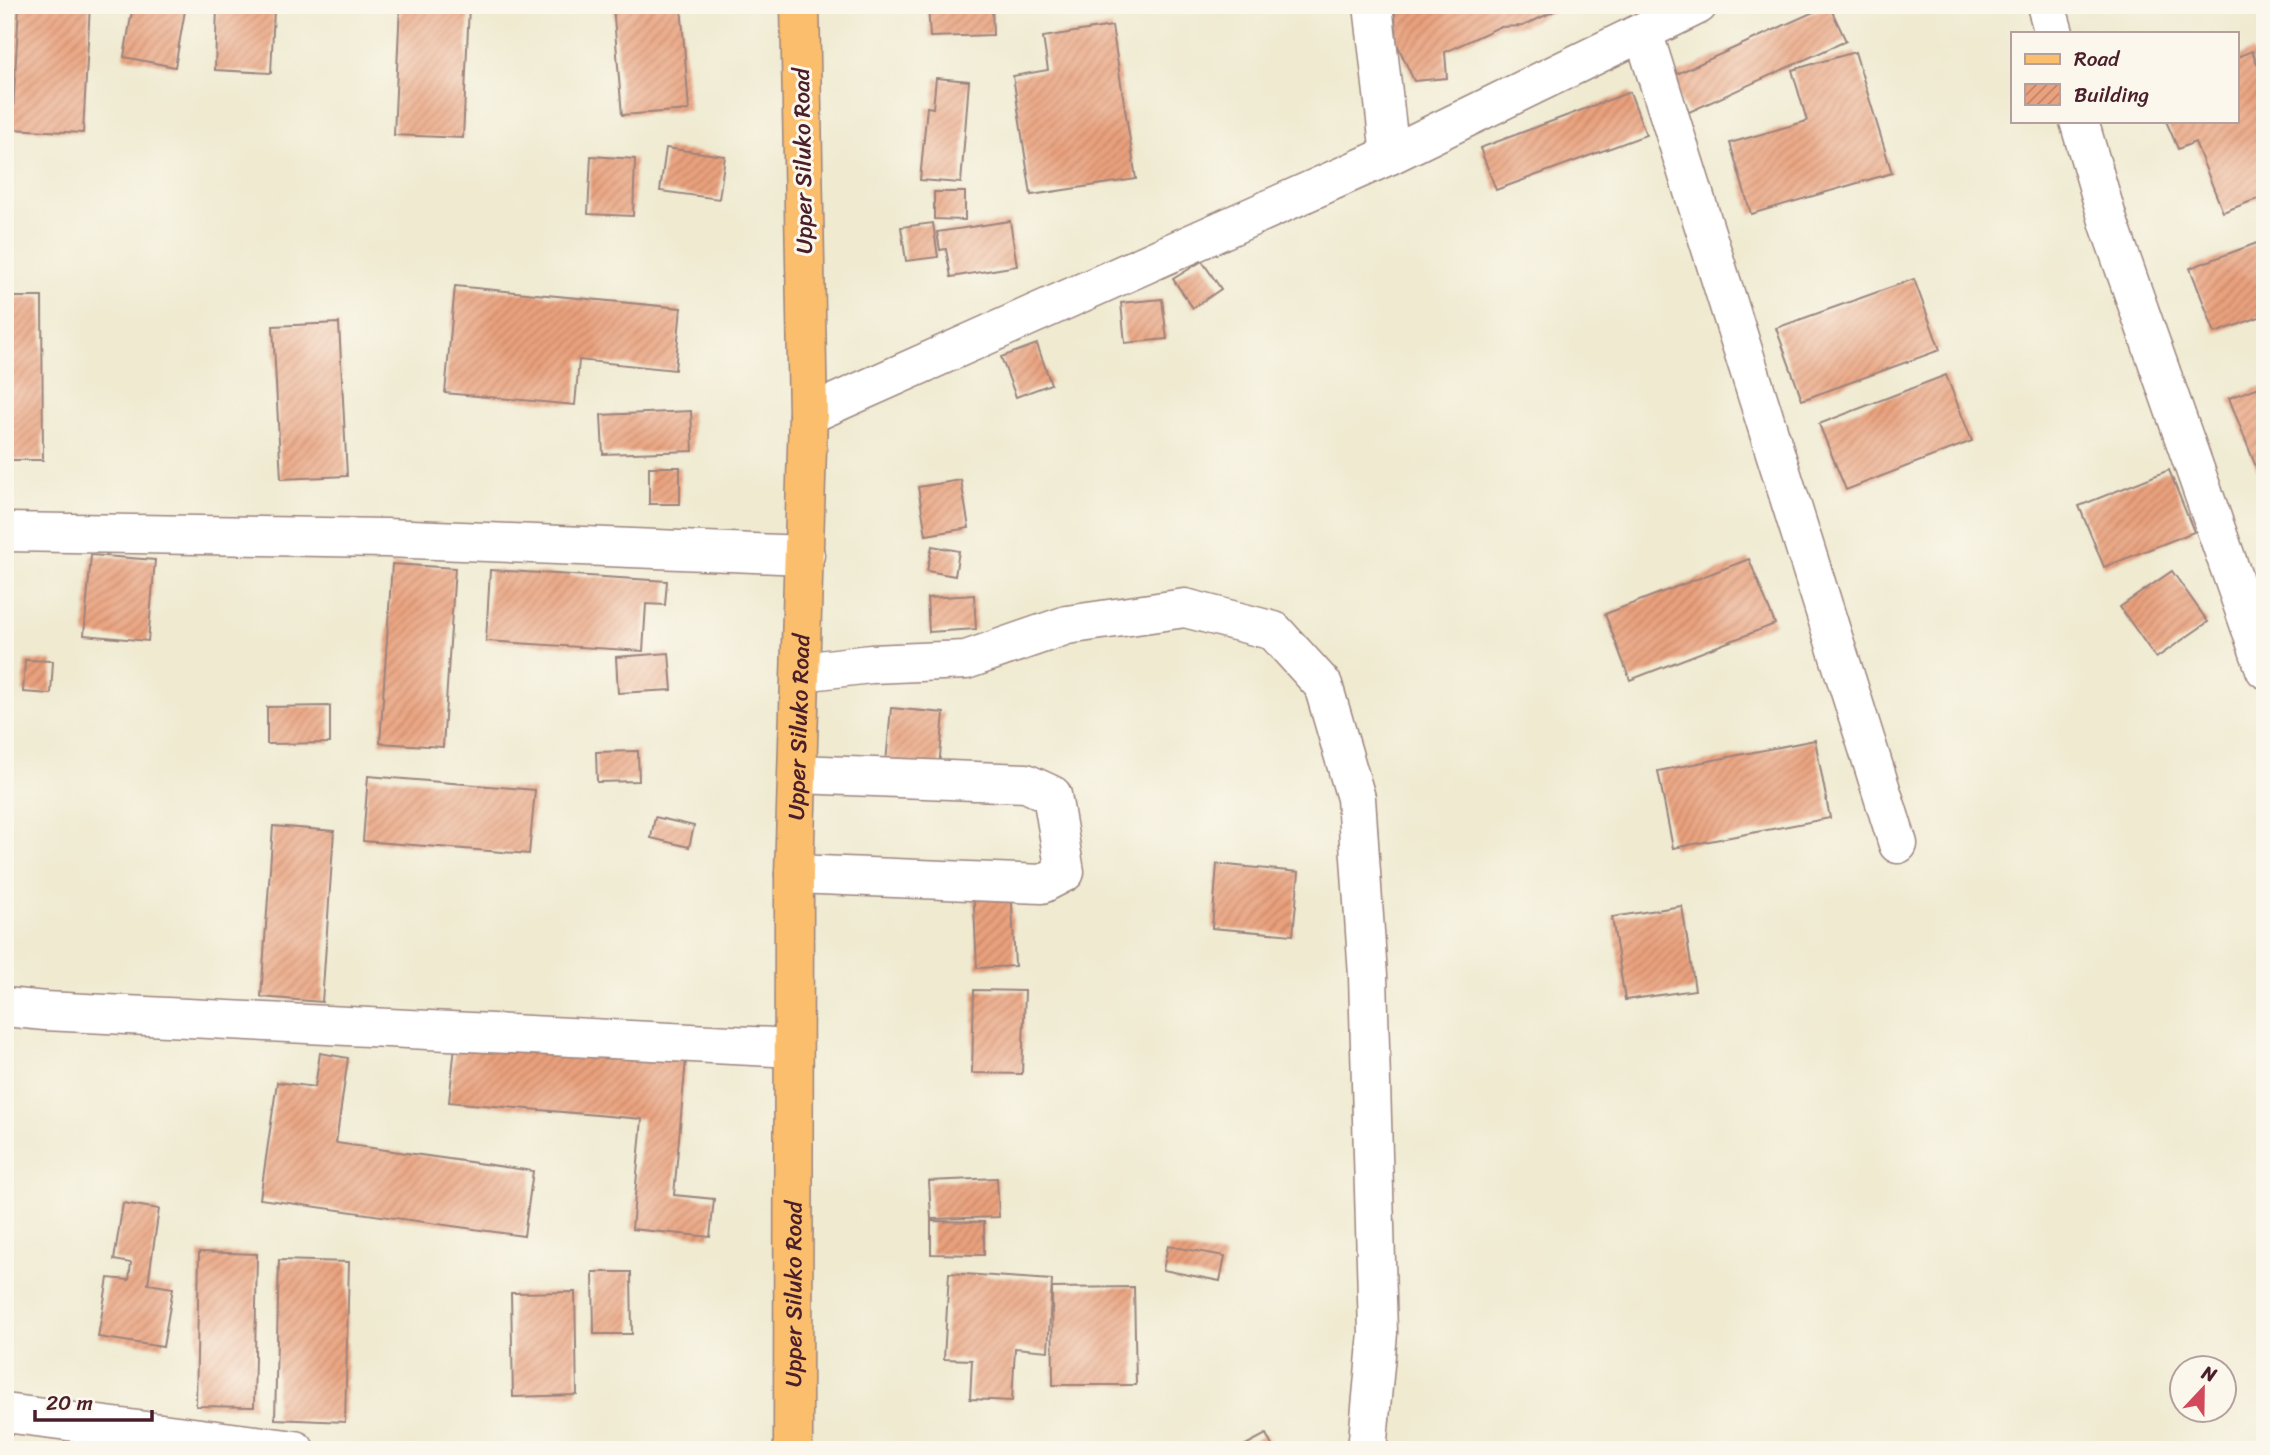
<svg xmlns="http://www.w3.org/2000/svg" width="2270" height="1455" viewBox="0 0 2270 1455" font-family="Sriracha,sans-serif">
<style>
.building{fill:url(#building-hatch)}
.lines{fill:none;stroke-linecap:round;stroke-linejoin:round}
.minor-casing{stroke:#9c847e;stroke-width:41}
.major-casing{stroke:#9c847e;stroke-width:41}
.minor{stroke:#fff;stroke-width:38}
.major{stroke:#fabe6d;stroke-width:38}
.labels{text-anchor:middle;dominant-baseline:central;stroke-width:6;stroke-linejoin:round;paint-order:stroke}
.street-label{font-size:23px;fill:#4a1f2b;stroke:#fbf7ec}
</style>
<defs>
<pattern id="building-hatch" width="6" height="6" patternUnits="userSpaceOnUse" patternTransform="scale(1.75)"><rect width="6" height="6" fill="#eaa17d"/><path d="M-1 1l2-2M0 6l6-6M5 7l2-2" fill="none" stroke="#c08367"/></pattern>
</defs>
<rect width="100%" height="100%" fill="#fbf7ec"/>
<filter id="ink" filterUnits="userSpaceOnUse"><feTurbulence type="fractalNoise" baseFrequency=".0143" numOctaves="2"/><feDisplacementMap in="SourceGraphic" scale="14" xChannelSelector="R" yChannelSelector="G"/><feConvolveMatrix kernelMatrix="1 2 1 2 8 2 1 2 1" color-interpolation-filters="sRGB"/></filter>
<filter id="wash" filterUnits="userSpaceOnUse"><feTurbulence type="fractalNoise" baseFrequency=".00686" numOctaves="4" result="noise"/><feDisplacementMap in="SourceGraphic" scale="28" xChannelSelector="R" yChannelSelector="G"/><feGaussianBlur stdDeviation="1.57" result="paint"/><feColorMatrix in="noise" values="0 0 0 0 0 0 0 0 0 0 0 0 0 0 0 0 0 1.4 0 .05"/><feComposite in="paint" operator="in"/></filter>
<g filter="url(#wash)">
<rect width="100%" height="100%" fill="#efead0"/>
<g id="blocks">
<g class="building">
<polygon points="19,5 90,5 83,133 12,129"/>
<polygon points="133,5 186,5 175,67 124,57"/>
<polygon points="400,5 469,5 463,138 394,135"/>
<polygon points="613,5 681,5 689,110 622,115"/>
<polygon points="928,5 992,5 993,35 930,37"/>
<polygon points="1394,5 1428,5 1430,8 1451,5 1567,5 1523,26 1499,27 1445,52 1447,78 1414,81 1397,44"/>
<polygon points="1829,5 1846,41 1687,113 1670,77"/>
<polygon points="217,6 274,9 271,73 215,70"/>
<polygon points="1112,26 1136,179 1031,195 1013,76 1048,70 1043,37"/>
<polygon points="2252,51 2265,83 2265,196 2223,212 2195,142 2178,149 2166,121 2237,121 2237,57"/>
<polygon points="1855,52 1892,173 1751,214 1730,143 1807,121 1792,70"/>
<polygon points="936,78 969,81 961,183 920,180 927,107 933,108"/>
<polygon points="1630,92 1646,135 1496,190 1480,148"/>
<polygon points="666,148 725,156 719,199 660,191"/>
<polygon points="591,156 635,159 633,216 588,214"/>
<polygon points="934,192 965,192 965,220 934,219"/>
<polygon points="1010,221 1017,266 951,277 946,249 940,250 937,232"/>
<polygon points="933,223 938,257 906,261 901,227"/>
<polygon points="2265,240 2265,315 2215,333 2190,268"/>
<polygon points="1202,261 1221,289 1193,308 1173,279"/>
<polygon points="1914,279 1940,350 1802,400 1776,328"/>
<polygon points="455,286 681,308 675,370 579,360 575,405 445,393"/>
<polygon points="5,297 42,297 43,460 5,460"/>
<polygon points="1162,299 1167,339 1125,343 1121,303"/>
<polygon points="339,323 347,476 281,479 273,326"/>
<polygon points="1037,344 1051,384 1016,397 1001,357"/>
<polygon points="1946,375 1972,441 1846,490 1819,424"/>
<polygon points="2265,385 2265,490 2229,398"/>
<polygon points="691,411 693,451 603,454 601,415"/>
<rect x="649" y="467" width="31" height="37"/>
<polygon points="2169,470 2194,532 2104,567 2079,506"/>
<polygon points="961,480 969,528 926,535 918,487"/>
<polygon points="932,546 959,551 955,576 927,571"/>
<polygon points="91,555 155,560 148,641 84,635"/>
<polygon points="1749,559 1775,624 1630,680 1605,614"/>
<polygon points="392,564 455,568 443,747 380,743"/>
<polygon points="490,570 667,581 665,605 646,604 643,651 486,641"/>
<polygon points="2172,571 2208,622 2156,658 2120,607"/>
<polygon points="974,595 976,629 929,632 927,598"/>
<polygon points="669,653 672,690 618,693 616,657"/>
<polygon points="25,660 53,661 51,694 23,692"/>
<polygon points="330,706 330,743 267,744 267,707"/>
<polygon points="891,708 944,713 939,767 886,763"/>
<polygon points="1815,740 1830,818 1673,848 1658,771"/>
<polygon points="638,751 639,781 597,782 596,752"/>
<polygon points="368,776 535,790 529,854 363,841"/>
<polygon points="655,817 694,826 689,847 651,838"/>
<polygon points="273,826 334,831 322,1002 261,997"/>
<polygon points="1217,864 1299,872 1293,935 1212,928"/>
<polygon points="1011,885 1015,966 977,968 973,887"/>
<polygon points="1682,906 1695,990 1625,1000 1612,917"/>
<polygon points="974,990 1025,991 1022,1074 972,1073"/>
<polygon points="456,1037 686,1059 674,1195 714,1199 710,1237 632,1229 642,1119 449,1102"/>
<polygon points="320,1053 348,1058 336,1143 533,1171 524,1236 260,1199 277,1082 315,1087"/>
<polygon points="997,1178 999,1217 931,1219 929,1181"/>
<polygon points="123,1203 159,1209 148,1284 173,1288 163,1347 98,1337 108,1278 129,1280 131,1263 114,1260"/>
<polygon points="931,1221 984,1222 984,1255 931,1254"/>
<polygon points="1168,1246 1225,1256 1220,1281 1163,1270"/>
<polygon points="199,1252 257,1254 254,1407 196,1406"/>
<polygon points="279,1260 349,1262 345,1422 275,1419"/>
<polygon points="593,1272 631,1272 632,1334 594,1334"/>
<polygon points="949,1273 1052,1280 1048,1351 1015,1348 1012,1401 970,1399 972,1360 944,1359"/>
<polygon points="1134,1287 1136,1385 1053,1385 1052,1288"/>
<polygon points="575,1292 577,1395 513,1397 511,1293"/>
<polygon points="1266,1434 1274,1450 1236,1450"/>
</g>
</g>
</g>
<g filter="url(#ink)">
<use href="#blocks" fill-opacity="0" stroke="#9c847e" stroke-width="2"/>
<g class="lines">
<g class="minor-casing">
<g id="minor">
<polyline points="1373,5 1390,155"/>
<polyline points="2046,5 2054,33"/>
<polyline points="1643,32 1898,844"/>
<polyline points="2079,121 2109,224 2265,669"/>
<polyline points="808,415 1390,155 1698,5"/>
<polyline points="5,532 386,538 805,555"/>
<polyline points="801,672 871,664 966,660 1067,625 1185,608 1274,631 1323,685 1356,798 1368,976 1378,1333 1367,1450"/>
<polyline points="794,874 1042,884 1065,872 1052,795 1026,783 798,774"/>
<polyline points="5,1007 45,1011 793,1048"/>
<polyline points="5,1413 295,1450"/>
</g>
</g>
<g class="major-casing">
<g id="major">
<path id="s1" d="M793 1450 794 874 808 415 800 5"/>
</g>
</g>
<use href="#minor" class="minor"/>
<use href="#major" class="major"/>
</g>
</g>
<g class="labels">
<g class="street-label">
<text transform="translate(803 161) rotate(-91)">Upper Siluko Road</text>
<text stroke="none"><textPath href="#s1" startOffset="723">Upper Siluko Road</textPath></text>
<text stroke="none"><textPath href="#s1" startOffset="156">Upper Siluko Road</textPath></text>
</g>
</g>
<rect width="2270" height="1455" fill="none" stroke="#fbf7ec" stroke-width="28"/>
<rect x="2011" y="32" width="228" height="91" fill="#fbf7ec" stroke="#b4a19f" stroke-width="2"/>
<rect x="2025" y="54" width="35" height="10" fill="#fabe6d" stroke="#b4a19f" stroke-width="2"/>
<text x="2074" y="66" font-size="21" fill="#4a1f2b">Road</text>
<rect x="2025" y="84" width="35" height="21" fill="url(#building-hatch)" stroke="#b4a19f" stroke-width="2"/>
<text x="2074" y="102" font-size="21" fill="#4a1f2b">Building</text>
<g transform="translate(2203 1389) rotate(22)"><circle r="33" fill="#fbf7ec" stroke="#b4a19f" stroke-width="2"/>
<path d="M0-5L12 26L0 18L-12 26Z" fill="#d1495b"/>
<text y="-10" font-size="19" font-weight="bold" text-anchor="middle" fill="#4a1f2b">N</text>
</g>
<path d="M35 1410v10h117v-10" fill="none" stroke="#4a1f2b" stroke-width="3.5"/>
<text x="46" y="1410" font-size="21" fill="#4a1f2b" stroke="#fbf7ec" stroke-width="5" paint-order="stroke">20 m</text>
</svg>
